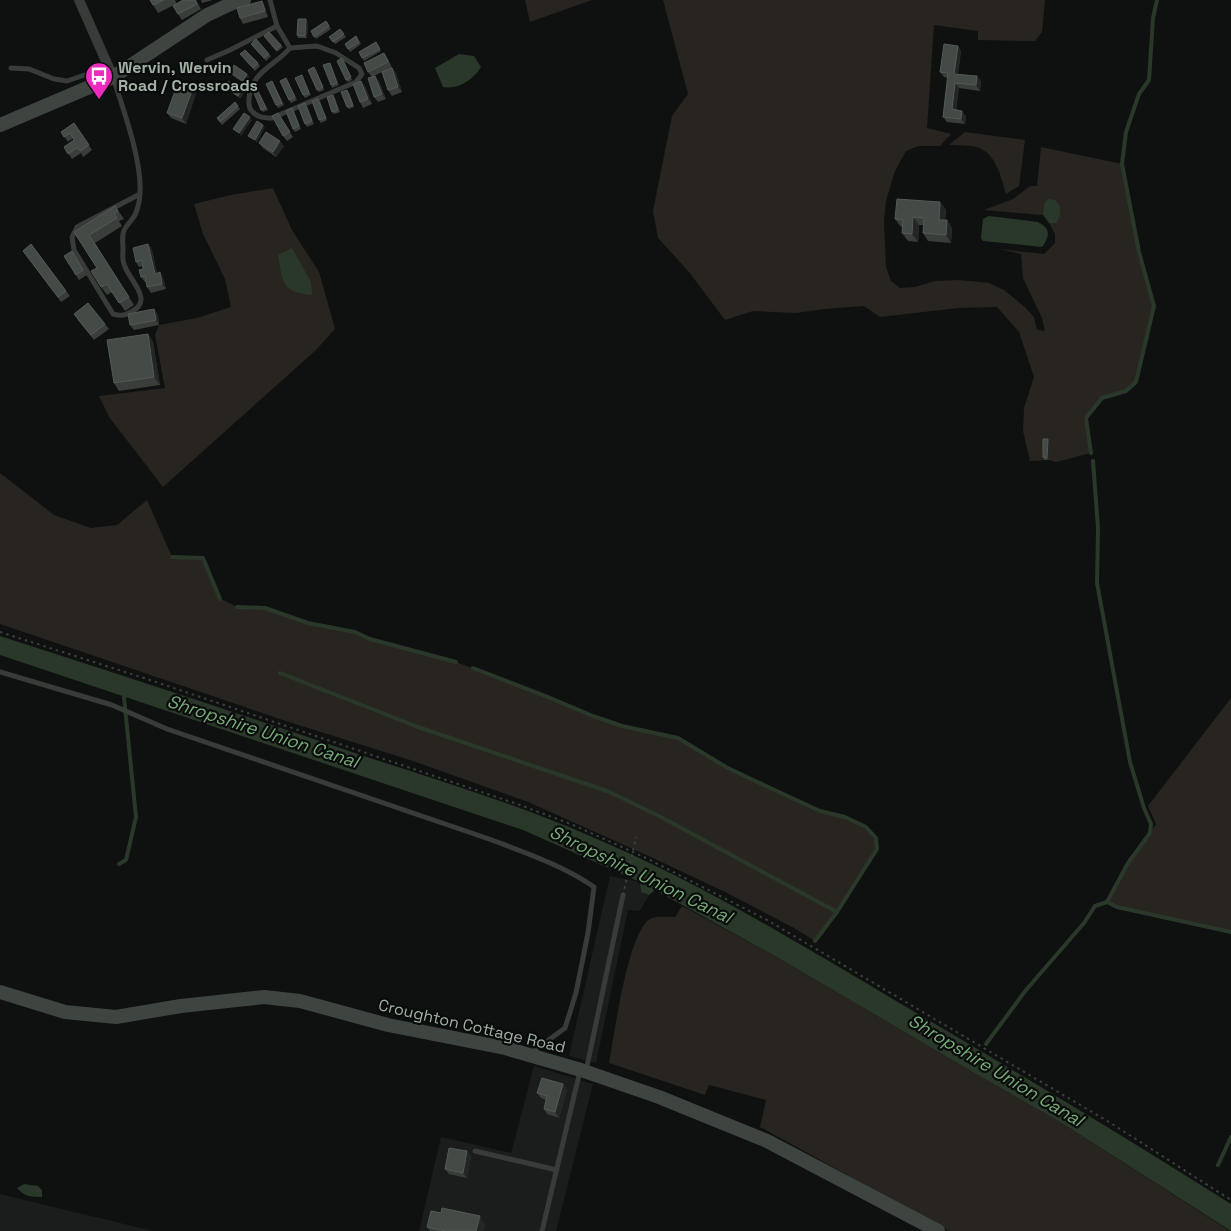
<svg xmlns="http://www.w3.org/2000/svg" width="1231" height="1231" viewBox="0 0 1231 1231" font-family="'Space Grotesk',sans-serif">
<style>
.built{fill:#1b1d1c}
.green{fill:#282520}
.water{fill:#293829}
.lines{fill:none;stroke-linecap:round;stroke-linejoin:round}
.stream{stroke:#293829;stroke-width:4}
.path{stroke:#3a413c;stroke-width:2;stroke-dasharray:2.5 4;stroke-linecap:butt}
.lane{stroke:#373c39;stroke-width:5}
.street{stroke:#373c39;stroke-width:10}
.secondary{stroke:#3e4541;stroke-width:14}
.path-bridge{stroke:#3a413c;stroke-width:2;stroke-dasharray:2.5 4;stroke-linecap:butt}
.wall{fill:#393e3b}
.shaded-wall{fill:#232625}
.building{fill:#444a46;stroke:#535a55}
.labels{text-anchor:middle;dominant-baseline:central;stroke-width:4.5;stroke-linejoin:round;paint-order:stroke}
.poi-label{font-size:16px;font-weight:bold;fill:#a1b1a5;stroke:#0a0b0b;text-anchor:start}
.street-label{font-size:16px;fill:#a1b1a5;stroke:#0a0b0b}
.water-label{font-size:18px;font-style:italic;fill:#77ac79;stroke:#0a0b0b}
</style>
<rect width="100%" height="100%" fill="#0f1010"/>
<g class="built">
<polygon points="610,876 640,882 641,892 649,895 640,911 628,910 596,1063 569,1056"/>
<polygon points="534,1066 593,1084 556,1231 419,1231 441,1137 511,1153"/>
<polygon points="0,1194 153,1231 0,1231"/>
</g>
<g class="green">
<polygon points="525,0 592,0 530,22"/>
<polygon points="663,0 1045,0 1042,32 1035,41 978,40 978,31 934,25 927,128 951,134 940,146 919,146 906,151 895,171 886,201 884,221 886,267 891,281 900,288 915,287 935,281 959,280 989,283 1004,290 1026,308 1034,317 1037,330 1045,331 1042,318 1023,278 1021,254 999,249 1044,254 1055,243 1055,234 1049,223 1057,223 1044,204 1043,215 984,210 1013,199 1030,186 1037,186 1041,147 1122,164 1139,252 1154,306 1136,382 1126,391 1102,398 1086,418 1091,453 1056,462 1049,460 1030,461 1023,431 1024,408 1034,377 1019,332 997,307 959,308 880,317 864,306 824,309 796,313 753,311 725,320 689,272 658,238 653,211 672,116 688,94"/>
<path d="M965 132 1025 140 1019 186 1006 194C1002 180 997 158 983 150 975 144 959 146 949 145Z"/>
<polygon points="273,188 292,230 319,272 335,329 316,350 163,487 109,417 99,396 165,388 155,335 159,325 197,318 231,307 225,279 203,234 194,204 231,195"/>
<polygon points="0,473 54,515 91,528 117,525 147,500 172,557 203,558 221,599 237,607 265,608 308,623 355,632 370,639 456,662 548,697 593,716 622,726 678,738 726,767 751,779 820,811 845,817 866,827 876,838 877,849 837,912 815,941 794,928 727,893 651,857 528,802 413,761 283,720 0,624"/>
<polygon points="1231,698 1231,932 1117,907 1107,902 1128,863 1156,824 1148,806"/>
<path d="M682 906 775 956 988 1081 1060 1122 1230 1231H949L760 1127 766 1100 709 1085 705 1095 609 1063C614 1037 628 927 652 918 658 916 669 917 675 917Z"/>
</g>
<g class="water">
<path d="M459 54 474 56 481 67C473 80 458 90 443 87L435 68Z"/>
<polygon points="1048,199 1055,200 1060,206 1060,214 1057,223 1049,223 1043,215 1044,204"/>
<path d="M989 216 1038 222C1051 229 1050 236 1042 247L983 241 981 238 983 219Z"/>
<path d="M292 248 311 282 312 295C280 292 283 281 278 255Z"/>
<path d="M0 636C122 675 243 715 364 756 440 781 517 804 590 836 695 880 793 940 891 998 1005 1065 1119 1133 1231 1204V1231L1060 1122 988 1081 775 956 655 890 649 895 641 892 640 882 523 830 0 655Z"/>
<path d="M24 1184 38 1186 42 1190V1197C31 1197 25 1197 17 1188Z"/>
</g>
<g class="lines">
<g class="stream">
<polyline points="1091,453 1086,418 1102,398 1126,391 1136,382 1154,306 1139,252 1122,164 1126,132 1139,94 1149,80 1153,18 1157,0"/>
<polyline points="172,557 203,558 220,599"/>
<polyline points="237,607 265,608 308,623 355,632 370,639 456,662"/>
<polyline points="473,668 548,697 593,716 622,726 678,738 726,767 751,779 820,811 845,817 866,827 876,838 877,849 837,912 815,941"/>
<polyline points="280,673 418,727 607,791 659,816 837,912"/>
<polyline points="119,864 126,860 136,817 124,697"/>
<polyline points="1107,902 1117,907 1231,932"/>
<polyline points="986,1044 1026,990 1084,923 1095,906 1107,902 1128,863 1150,833 1151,824 1144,808 1130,762 1097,583 1098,528 1093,461"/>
<polyline points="1218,1165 1231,1137"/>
</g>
<polyline class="path" points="0,632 150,680 520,805 571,824 644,857 767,920 1109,1122 1231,1200"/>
<g class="lane">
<polyline points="270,0 277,26 290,48"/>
<path d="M317 46 336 53 359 68 362 74 356 82 272 118C263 118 256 117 251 110 248 106 249 103 249 98 251 72 276 65 290 48Z"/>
<polyline points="207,60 230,50 277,26"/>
<polyline points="11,68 29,69 54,79 67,81 108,67"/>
<path d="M113 77C123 109 142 160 140 193 140 200 137 213 133 218 131 221 128 224 126 227 121 233 123 242 123 249 123 254 122 260 124 264 129 281 155 300 131 312 124 316 120 316 113 314L74 250 72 237 77 227 140 194"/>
<path d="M0 672 112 705 167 729 492 840C526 853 564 866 594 887L588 933 576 993 565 1028 531 1053"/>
<polyline points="586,1071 623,895"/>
<polyline points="475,1151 557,1170"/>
<polyline points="542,1231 580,1071"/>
</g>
<polyline class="street" points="79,0 113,77"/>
<g class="secondary">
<polyline points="0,125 113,77 207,15 235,2 244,0"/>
<polyline points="0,992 65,1012 116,1017 181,1006 264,997 300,1001 388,1025 505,1048 581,1070 659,1097 767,1141 938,1231"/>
</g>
<polyline class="path-bridge" points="623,895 636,837"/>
</g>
<g class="wall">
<polygon points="150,0 175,0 177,4 183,0 196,0 201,9 182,20 178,14 174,5 158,13"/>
<polygon points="201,0 213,0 202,3"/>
<polygon points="262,1 265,7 268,17 243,24 240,18"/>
<polygon points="326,21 331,29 316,39 311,31"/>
<polygon points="308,22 307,38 298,38 297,35"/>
<polygon points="340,29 346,37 335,44 329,37"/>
<polygon points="264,36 281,45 283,47 277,52"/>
<polygon points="356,36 361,44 350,52 345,44"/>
<polygon points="376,42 381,51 364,61 359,52"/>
<polygon points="251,44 269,54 271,56 266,61"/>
<polygon points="958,46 961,51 958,74 981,81 980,91 959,88 956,110 966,116 965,124 947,122 943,117 948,78 944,77 940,72"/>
<polygon points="384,53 388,59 392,68 387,70 392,68 396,73 402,92 392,96 388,90 382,72 372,77 379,81 386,99 378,102 374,97 372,77 368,72"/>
<polygon points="240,54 258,63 260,66 255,71"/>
<polygon points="343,61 352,80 348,82 346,80"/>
<polygon points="331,66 339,85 332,88 331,85"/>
<polygon points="316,70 324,90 319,92 317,90"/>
<polygon points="230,72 247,74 249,77 245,84 232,75"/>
<polygon points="286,78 297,100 291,103 289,100"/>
<polygon points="303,78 311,95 305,98 303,95"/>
<polygon points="272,81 284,105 278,108 276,105"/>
<polygon points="194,85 197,90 186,124 171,118 167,113"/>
<polygon points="365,86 372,104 363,108 360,102"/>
<polygon points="224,87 244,93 240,98 226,89"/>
<polygon points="258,91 268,110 263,112 261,110"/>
<polygon points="349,92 354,107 349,109 347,107"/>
<polygon points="333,95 335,98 340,112 334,114 332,112"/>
<polygon points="318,99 320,101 327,120 321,123 319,120"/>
<polygon points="235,102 240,109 222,125 217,118"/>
<polygon points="307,106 314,124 307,127 305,124"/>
<polygon points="292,108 294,111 301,129 295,132 293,129"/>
<polygon points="278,113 293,137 287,141 283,136"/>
<polygon points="74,123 92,150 83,157 81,153 72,159 64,147 74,140 73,138 68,142 61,132"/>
<polygon points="259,143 284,146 276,157 263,148"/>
<polygon points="940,202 946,210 945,220 947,220 952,228 951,243 928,241 923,233 923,225 919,225 918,242 908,241 902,233 902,227 901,227 895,219"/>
<polygon points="115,206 124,219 119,221 122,226 95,243 134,305 125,311 112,292 107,295 101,287 97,268 74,232"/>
<polygon points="31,244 70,296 61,302 23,251"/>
<polygon points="148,244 152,250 157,273 160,272 163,278 166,289 151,293 147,287 146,282 145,282 141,277 143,269 143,266 139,267 136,262"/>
<polygon points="72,251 87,275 79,280 64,256"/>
<polygon points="154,309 158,315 159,325 134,330 130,325"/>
<polygon points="77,319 105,324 109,329 94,340"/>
<polygon points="148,334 153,342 160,385 119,391 114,383"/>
<polygon points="1050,442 1049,460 1044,460 1043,457"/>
<polygon points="563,1084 567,1090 559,1118 547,1114 544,1109 546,1100 541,1098 537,1093"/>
<polygon points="467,1151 471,1156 467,1178 449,1174 445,1169"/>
<polygon points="441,1213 485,1224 483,1231 430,1231 427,1227"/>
</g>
<g class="shaded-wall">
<polygon points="262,1 265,7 268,17 265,11"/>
<polygon points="306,19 308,22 307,38 305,36"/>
<polygon points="958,46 961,51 957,79 954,74"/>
<polygon points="330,63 331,66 339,85 337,83"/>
<polygon points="392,68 396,73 402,92 398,87"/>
<polygon points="247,74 249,77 245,84 243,81"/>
<polygon points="375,76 379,81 386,99 382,94"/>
<polygon points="977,76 981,81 980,91 976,85"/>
<polygon points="361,81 365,86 372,104 368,99"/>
<polygon points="955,83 959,88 956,115 952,109"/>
<polygon points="194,85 197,90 186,124 182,118"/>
<polygon points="242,90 244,93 240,98 238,96"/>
<polygon points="333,95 335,98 340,112 338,110"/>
<polygon points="318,99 320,101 327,120 326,118"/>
<polygon points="305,103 307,106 314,124 312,121"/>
<polygon points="962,111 966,116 965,124 961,119"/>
<polygon points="250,117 252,120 241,136 239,133"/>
<polygon points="263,125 265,127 257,143 255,140"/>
<polygon points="280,141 284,146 276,157 273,152"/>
<polygon points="940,202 946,210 944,228 939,220"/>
<polygon points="913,217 919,225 918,242 912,234"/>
<polygon points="947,220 952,228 951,243 946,235"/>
<polygon points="148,244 152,250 158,279 155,274"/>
<polygon points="160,272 163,278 166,289 162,284"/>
<polygon points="154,309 158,315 159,325 156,320"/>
<polygon points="148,334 153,342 160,385 154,377"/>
<polygon points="1048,439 1050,442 1049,460 1047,458"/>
<polygon points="563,1084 567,1090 559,1118 555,1112"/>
<polygon points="467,1151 471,1156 467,1178 463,1173"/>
<polygon points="480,1216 485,1224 483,1231 476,1231"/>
</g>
<g class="building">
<polygon points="150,0 164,0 153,5"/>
<polygon points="183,0 195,0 197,4 178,14 173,6"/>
<polygon points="262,1 265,11 240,18 237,8"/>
<polygon points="298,19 306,19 305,36 297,35"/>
<polygon points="326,21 329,26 314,37 311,31"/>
<polygon points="340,29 344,34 333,42 329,37"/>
<polygon points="269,32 281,45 276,50 264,36"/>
<polygon points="356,36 359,42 348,49 345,44"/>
<polygon points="256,39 269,54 264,58 251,44"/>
<polygon points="376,42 380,49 362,58 359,52"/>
<polygon points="944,44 958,46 954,74 977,76 976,85 955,83 952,109 962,111 961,119 943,117 948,73 940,72"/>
<polygon points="245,50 258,63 253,68 240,54"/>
<polygon points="384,53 388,62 368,72 364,63"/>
<polygon points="342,58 351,77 346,80 337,61"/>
<polygon points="330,63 337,83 331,85 323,65"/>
<polygon points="234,65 247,74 243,81 230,72"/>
<polygon points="314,67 323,87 317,90 308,70"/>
<polygon points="392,68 398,87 388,90 382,72"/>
<polygon points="302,75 309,93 303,95 295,78"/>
<polygon points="375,76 382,94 374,97 368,78"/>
<polygon points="286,78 295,97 289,100 280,81"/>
<polygon points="179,80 194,85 182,118 167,113"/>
<polygon points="228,81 242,90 238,96 224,87"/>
<polygon points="272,81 282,103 276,105 266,84"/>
<polygon points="361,81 368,99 360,102 353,84"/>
<polygon points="347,90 353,105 347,107 341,92"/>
<polygon points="258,91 266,108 261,110 254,93"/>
<polygon points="333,95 338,110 332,112 327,97"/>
<polygon points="318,99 326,118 319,120 312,101"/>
<polygon points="235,102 238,106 220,122 217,118"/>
<polygon points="305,103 312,121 305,124 298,106"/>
<polygon points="292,108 299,126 293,129 286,111"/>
<polygon points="244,113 250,117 239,133 233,129"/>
<polygon points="278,113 290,132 283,136 272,116"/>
<polygon points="257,121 263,125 255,140 248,136"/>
<polygon points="74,123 89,145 80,151 77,148 68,154 64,147 74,140 70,133 64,137 61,132"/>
<polygon points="266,132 280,141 273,152 259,143"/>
<polygon points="897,199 940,202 939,220 947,220 946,235 923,233 924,218 913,217 912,234 902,233 903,220 895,219"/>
<polygon points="115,206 118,211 114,214 117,218 89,235 129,297 119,303 107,284 101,287 91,271 97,268 74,232"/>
<polygon points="31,244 66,291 58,297 23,251"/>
<polygon points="148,244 155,274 160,272 162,284 147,287 145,276 141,277 139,270 143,269 142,260 136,262 133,248"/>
<polygon points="72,251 83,270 76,275 64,256"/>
<polygon points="88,303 105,324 91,335 74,314"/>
<polygon points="154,309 156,320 130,325 128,314"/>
<polygon points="148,334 154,377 114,383 107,340"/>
<polygon points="1043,439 1048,439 1047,458 1043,457"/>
<polygon points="542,1078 563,1084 555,1112 544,1109 547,1096 537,1093"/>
<polygon points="449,1148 467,1151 463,1173 445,1169"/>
<polygon points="442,1208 480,1216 476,1231 445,1231 427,1227 431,1211 441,1213"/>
</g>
<defs>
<g id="bus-pin" transform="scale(1.4375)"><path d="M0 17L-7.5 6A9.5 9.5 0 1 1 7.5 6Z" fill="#ec2cbf" stroke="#0a0b0b"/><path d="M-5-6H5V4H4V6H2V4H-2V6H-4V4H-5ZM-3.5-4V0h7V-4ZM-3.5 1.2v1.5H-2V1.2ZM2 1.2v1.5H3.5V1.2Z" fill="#fff"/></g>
</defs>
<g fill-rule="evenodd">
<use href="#bus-pin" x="99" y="76"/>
</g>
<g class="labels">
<g class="poi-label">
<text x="118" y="67">Wervin, Wervin<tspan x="118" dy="18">Road / Crossroads</tspan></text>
</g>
<g class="street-label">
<text transform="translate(472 1026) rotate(13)">Croughton Cottage Road</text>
</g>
<g class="water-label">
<text transform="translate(263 731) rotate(18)">Shropshire Union Canal</text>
<text transform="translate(641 874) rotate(26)">Shropshire Union Canal</text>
<text transform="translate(996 1070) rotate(31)">Shropshire Union Canal</text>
</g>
</g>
</svg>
